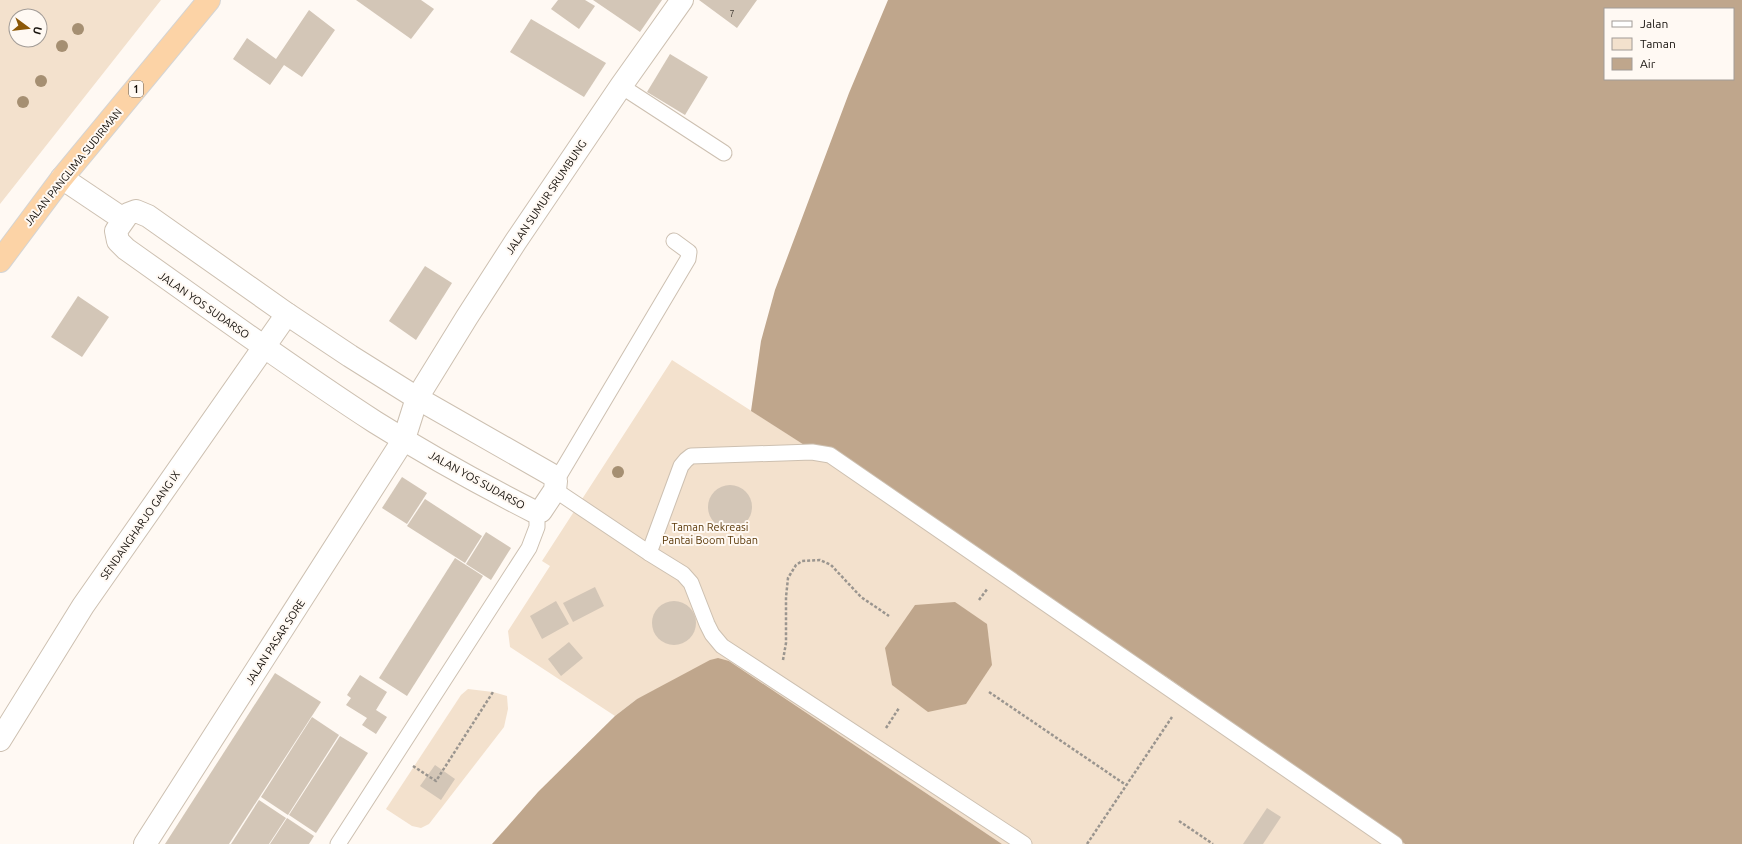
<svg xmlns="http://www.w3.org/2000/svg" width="1742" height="844" viewBox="0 0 1742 844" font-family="Ubuntu,sans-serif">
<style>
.green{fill:#f3e1cd;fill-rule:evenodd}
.water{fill:#bfa68c;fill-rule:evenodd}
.building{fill:#d3c6b7}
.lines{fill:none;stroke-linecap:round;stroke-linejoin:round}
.service-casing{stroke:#cdc0b1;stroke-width:17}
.minor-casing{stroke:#cdc0b1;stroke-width:24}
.trunk-casing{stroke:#d5d4d3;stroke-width:24}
.path{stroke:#9a958f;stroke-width:2.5;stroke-dasharray:3 2;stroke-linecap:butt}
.service{stroke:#fff;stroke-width:15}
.minor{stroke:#fff;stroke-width:22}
.trunk{stroke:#fcd3a6;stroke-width:22}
.tree{fill:#a58f72}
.labels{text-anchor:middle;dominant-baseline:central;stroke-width:4;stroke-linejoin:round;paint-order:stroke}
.number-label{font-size:9px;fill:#453e37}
.shield{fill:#fff9f3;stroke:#5c5751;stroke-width:1}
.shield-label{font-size:10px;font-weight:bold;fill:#16110c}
.street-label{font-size:11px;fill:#16110c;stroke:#fff9f3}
.park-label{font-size:11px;fill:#5b3909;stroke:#fff9f3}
</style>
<rect width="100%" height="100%" fill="#fff9f3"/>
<g class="green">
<path d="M0 0H161L0 204ZM16 16H40V40H16Z"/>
<polygon points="672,360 1167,677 1405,844 1002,844 729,661 637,699 615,716 510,647 508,631 550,566 542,561"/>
<polygon points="468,689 493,692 507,696 508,709 504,727 429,824 421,828 412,826 386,809 461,695"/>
</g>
<g class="water">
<path d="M888 0H1742V844H1405L1167 677 751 411 761 341 775 290 849 93ZM1605 9H1733V79H1605Z"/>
<polygon points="955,602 987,624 992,665 966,704 928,712 892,685 885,648 915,605"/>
<polygon points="718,658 729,661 1002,844 492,844 538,792 615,716 637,699 710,660"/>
</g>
<g class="building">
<polygon points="356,0 421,0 434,9 411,39"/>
<polygon points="558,0 585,0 595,6 579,29 551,9"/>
<polygon points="593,0 662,0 640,32"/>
<polygon points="699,0 757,0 737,28"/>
<polygon points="309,10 335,30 302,77 284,65 270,85 233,59 247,38 276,59"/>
<polygon points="531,19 606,63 584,97 510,52"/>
<polygon points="670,54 708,77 685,115 647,92"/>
<polygon points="425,266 452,283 416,340 389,321"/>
<polygon points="78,296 109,317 82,357 51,337"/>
<polygon points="402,477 427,493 407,524 382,508"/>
<circle cx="730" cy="507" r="22"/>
<polygon points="425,499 482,536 465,563 407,526"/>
<polygon points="486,532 511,548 491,580 466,564"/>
<polygon points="455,558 483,576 407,696 379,678"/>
<polygon points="595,587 604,606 573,622 563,603"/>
<circle cx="674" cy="623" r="22"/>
<polygon points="556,601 569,624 542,639 530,616"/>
<polygon points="569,642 583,658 561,676 548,659"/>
<polygon points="275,673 321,702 229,844 165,844"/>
<polygon points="360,675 387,692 376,710 387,717 376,734 362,725 367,718 346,705 351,698 347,695"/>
<polygon points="312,717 339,735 288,815 261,797"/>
<polygon points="340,736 368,753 316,833 289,815"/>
<polygon points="435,765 455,779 441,800 420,786"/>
<polygon points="259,800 286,818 269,844 231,844"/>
<polygon points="1267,808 1281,817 1263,844 1243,844"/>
<polygon points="287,818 314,836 309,844 270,844"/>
</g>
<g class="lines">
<g class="service-casing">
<g id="service">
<polyline points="621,86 724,153"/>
<polyline points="556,481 688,259 689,252 674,241"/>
<polyline points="555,490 649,553 681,466 686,460 691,456 812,452 830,455 1395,844"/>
<polyline points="649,553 683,574 691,583 707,624 712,634 722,646 1024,844"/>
<polyline points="338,844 529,548 537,527 537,512"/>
</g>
</g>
<g class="minor-casing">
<g id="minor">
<polyline points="62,178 123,219"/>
<path d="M136 211 148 216 287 314 350 356 417 398 552 475 556 481 555 490 541 511H533C480 484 426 454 375 422 290 367 208 307 126 249L118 241 116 231 128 214Z"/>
<polyline points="0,740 83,606 287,314"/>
<polyline points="145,844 404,439 417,398 467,317 516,241 621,86 682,0"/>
</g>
</g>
<g class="trunk-casing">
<polyline id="trunk" points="0,261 62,178 209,0"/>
</g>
<g class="path">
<polyline points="979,600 988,588"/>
<polyline points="783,660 786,643 786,597 788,578 796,565 802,561 820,560 831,565 861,597 889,616"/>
<polyline points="989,692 1126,785"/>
<polyline points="886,728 899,708"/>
<polyline points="413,766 436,781 493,692"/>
<polyline points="1179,821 1213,844"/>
<polyline points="1087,844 1172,717"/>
</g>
<use href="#service" class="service"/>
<use href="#minor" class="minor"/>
<use href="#trunk" class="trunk"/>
</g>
<g class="tree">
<circle cx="78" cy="29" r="6"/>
<circle cx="62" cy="46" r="6"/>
<circle cx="41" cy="81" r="6"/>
<circle cx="23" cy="102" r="6"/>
<circle cx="618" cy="472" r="6"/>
</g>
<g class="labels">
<g class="number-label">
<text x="732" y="14">7</text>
</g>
<rect class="shield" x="129" y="81" width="14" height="16" rx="3"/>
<g class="shield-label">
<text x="136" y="89">1</text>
</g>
<g class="street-label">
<text transform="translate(73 167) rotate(-51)">JALAN PANGLIMA SUDIRMAN</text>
<text transform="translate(546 197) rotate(-56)">JALAN SUMUR SRUMBUNG</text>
<text transform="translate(204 305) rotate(35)">JALAN YOS SUDARSO</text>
<text transform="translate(477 480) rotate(29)">JALAN YOS SUDARSO</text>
<text transform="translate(140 525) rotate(-55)">SENDANGHARJO GANG IX</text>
<text transform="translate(275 642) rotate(-57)">JALAN PASAR SORE</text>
</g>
<g class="park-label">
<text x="710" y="527">Taman Rekreasi<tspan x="710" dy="13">Pantai Boom Tuban</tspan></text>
</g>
</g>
<rect x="1604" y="8" width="130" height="72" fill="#fff9f3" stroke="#a29c97"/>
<rect x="1612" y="21" width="20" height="6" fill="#ffffff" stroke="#a29c97"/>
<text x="1640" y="28" font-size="12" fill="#16110c">Jalan</text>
<rect x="1612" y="38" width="20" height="12" fill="#f3e1cd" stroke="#a29c97"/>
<text x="1640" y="48" font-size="12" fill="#16110c">Taman</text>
<rect x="1612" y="58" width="20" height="12" fill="#bfa68c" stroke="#a29c97"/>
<text x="1640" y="68" font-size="12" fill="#16110c">Air</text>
<g transform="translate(28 28) rotate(105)"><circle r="19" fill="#fff9f3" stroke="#a29c97"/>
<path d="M0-3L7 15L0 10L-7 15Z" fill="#8c5807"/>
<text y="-6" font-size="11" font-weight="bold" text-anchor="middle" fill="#16110c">U</text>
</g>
</svg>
